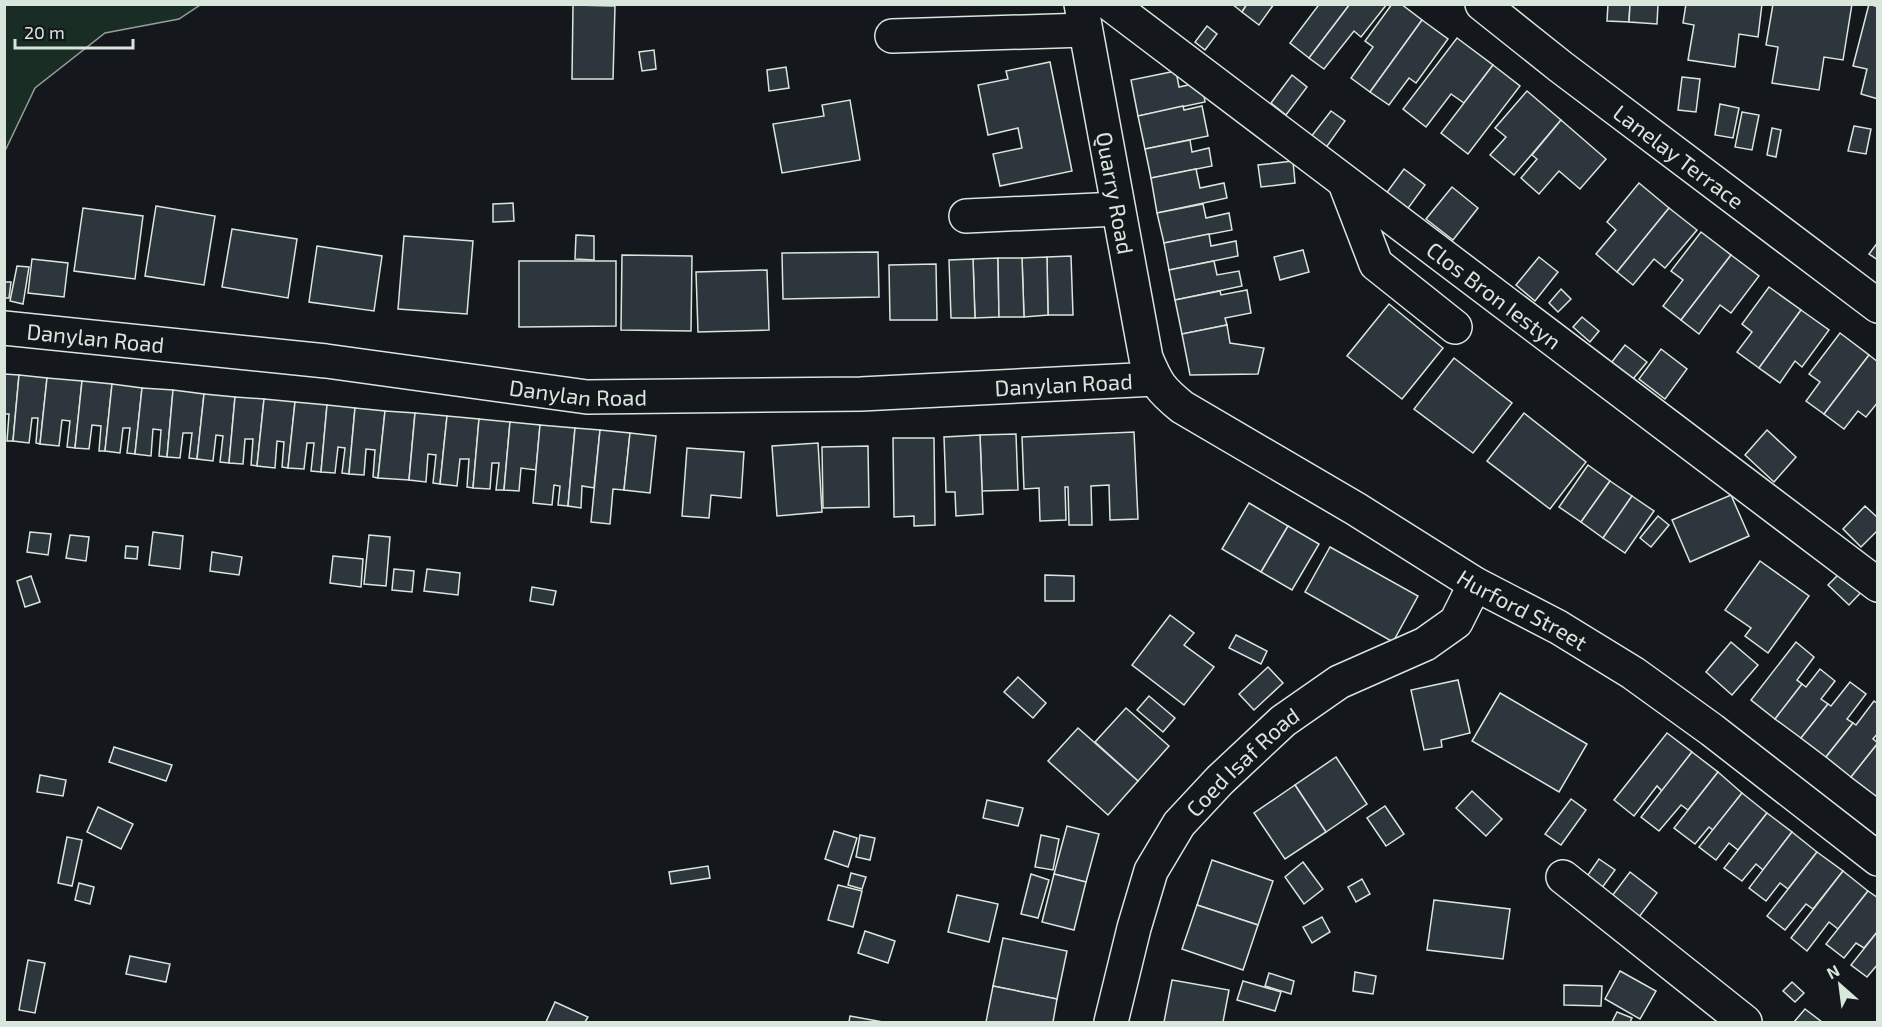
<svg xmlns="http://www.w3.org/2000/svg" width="1882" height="1027" viewBox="0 0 1882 1027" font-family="'Exo 2',sans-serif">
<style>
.green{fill:#1a2d24;stroke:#939e99;stroke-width:1.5}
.building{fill:#2c363c;stroke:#d8e6dc;stroke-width:1.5}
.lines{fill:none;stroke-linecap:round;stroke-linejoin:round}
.minor-casing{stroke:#d8e6dc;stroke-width:36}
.minor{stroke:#14181c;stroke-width:33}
.labels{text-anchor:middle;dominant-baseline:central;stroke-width:4.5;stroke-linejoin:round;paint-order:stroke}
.street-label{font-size:22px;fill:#d8e6dc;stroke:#14181c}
</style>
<rect width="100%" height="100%" fill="#14181c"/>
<polygon class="green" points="5,4 200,4 200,5 179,19 105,33 35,88 5,151"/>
<g class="building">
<polygon points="1232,4 1247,4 1242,12"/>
<polygon points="1247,4 1274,4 1259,25 1242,12"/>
<polygon points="1317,4 1350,4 1309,58 1290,43 1318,6"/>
<polygon points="1350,4 1387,4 1361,37 1354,31 1324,69 1309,58"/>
<polygon points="1392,4 1401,4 1422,20 1370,92 1351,78 1373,47 1365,41"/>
<polygon points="1608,4 1630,4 1629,22 1607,21"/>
<polygon points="1630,4 1658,4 1657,24 1629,22"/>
<polygon points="1686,4 1762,4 1758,37 1739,34 1735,67 1688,60 1694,25 1683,23"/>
<polygon points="1773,4 1852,4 1843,60 1824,57 1819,90 1772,83 1778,47 1766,45"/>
<polygon points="1869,4 1878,7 1878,99 1861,94 1867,69 1853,66"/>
<polygon points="573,5 615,6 613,79 572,79"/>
<polygon points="1422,20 1448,39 1416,83 1409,78 1389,105 1370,92"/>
<polygon points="1207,26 1217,34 1205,50 1195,42"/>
<polygon points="1457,38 1493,65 1464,103 1451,94 1426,127 1403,109"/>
<polygon points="654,50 656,69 642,71 639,52"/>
<polygon points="1050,62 1072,171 1000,186 993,154 1022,148 1018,128 988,135 978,85 1008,79 1006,71"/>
<polygon points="1493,65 1520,86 1468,154 1441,133"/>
<polygon points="786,67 789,88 769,91 767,70"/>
<polygon points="1176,71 1179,87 1202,82 1205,102 1138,116 1131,80"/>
<polygon points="1292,75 1307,87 1286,115 1271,103"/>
<polygon points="1682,77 1700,79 1696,112 1678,110"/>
<polygon points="1527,91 1561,120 1514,175 1490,155 1506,137 1495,128"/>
<polygon points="850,100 860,160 782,173 773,124 824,116 822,105"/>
<polygon points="1720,104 1739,108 1733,138 1715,135"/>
<polygon points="1183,106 1184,110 1202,106 1208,136 1145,149 1138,116"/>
<polygon points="1331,111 1345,121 1325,149 1310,138"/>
<polygon points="1742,112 1759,115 1752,150 1735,147"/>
<polygon points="1561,120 1606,159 1580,189 1559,171 1539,194 1521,178 1537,159 1532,155"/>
<polygon points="1854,126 1871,129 1866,154 1848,151"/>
<polygon points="1772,128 1781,130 1776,157 1767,155"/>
<polygon points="1190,140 1192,152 1209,148 1212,166 1151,178 1145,149"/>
<polygon points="1293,161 1295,183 1261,187 1258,165"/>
<polygon points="1196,169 1200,188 1224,183 1227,198 1157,213 1151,178"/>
<polygon points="1404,169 1425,185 1406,211 1385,195"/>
<polygon points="1639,183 1669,208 1617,272 1596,254 1616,230 1607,222"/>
<polygon points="1452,187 1478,208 1453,240 1426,219"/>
<polygon points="513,203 514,221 493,222 493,204"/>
<polygon points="1203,204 1206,218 1229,213 1232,230 1164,243 1157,213"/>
<polygon points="156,206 215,216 204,285 145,276"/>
<polygon points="83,208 143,216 135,279 74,271"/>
<polygon points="1669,208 1697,230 1665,268 1654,259 1633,285 1617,272"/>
<polygon points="232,229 297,239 288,298 222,287"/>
<polygon points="1701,232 1731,255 1681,320 1663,306 1683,280 1671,271"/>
<polygon points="1209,234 1211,246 1236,241 1238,256 1169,270 1164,243"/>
<polygon points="576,235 594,236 594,260 575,259"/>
<polygon points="404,236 473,241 467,314 398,309"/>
<polygon points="1878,242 1878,260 1869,254"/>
<polygon points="317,246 382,256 374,311 309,302"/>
<polygon points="1303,250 1309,272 1280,280 1274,257"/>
<polygon points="878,252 879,297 783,299 782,253"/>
<polygon points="622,255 692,256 691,331 621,330"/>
<polygon points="1731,255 1759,276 1731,313 1720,305 1699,334 1681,320"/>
<polygon points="1071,256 1073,315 1048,315 1047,257"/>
<polygon points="1047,257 1048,315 1024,317 1022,258"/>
<polygon points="1539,257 1558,272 1535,301 1516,285"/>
<polygon points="998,258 999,317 975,318 973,259"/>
<polygon points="998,258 1022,258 1024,317 999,317"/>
<polygon points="32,259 68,263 64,297 28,293"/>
<polygon points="973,259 975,318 951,318 949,260"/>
<polygon points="519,261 616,261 616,326 519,327"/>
<polygon points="1214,261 1217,275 1239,271 1242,286 1175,300 1169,270"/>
<polygon points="936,264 937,320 890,320 889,265"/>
<polygon points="17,266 29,267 23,304 10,301"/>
<polygon points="767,270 769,330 698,332 696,272"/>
<polygon points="4,282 11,282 9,298 4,298"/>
<polygon points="1769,287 1801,310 1759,368 1737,352 1752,332 1742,324"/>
<polygon points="1561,289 1571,299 1558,312 1549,303"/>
<polygon points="1247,290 1251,313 1225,318 1227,325 1182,334 1175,300 1220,291 1221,295"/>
<polygon points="1389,304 1443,348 1402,399 1347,356"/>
<polygon points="1801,310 1829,330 1802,367 1795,361 1780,383 1759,368"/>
<polygon points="1582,317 1599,331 1590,342 1573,327"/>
<polygon points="1227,325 1230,343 1264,348 1258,374 1190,375 1182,334"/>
<polygon points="1840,333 1869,355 1824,414 1806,401 1820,382 1809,374"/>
<polygon points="1625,345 1647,362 1633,379 1611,363"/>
<polygon points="1661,349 1687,369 1665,399 1639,379"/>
<polygon points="1869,355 1878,362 1878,402 1866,417 1858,411 1844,429 1824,414"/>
<polygon points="1454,358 1512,403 1473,453 1414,409"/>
<polygon points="4,374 19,375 13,441 7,441 9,414 4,414"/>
<polygon points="19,375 47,378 40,444 36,443 38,418 32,418 29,443 13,441"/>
<polygon points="47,378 82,381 75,448 67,447 70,421 62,420 59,446 40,444"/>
<polygon points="82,381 112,384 105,451 99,451 101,426 92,425 89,449 75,448"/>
<polygon points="112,384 142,388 135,454 127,453 130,428 123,428 120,453 105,451"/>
<polygon points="142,388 173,390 167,457 159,456 161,430 153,429 151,456 135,454"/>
<polygon points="173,390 204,394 197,459 189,458 192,433 183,433 180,458 167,457"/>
<polygon points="204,394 235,397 229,463 220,462 223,436 216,435 213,461 197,459"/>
<polygon points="235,397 264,399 257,466 251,465 253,439 245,439 243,464 229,463"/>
<polygon points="264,399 295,402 288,468 282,467 284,442 277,441 275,468 257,466"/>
<polygon points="295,402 327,405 321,472 311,471 314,443 307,443 304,469 288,468"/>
<polygon points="327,405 355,408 349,474 342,473 345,448 338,447 335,473 321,472"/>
<polygon points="355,408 385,411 378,478 373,477 375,450 366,449 364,475 349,474"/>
<polygon points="385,411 415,413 409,480 378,478"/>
<polygon points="415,413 447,416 440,484 433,483 436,455 428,454 426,482 409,480"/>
<polygon points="1524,413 1586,462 1550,509 1487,461"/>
<polygon points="447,416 479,419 473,488 467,487 469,459 460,459 457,486 440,484"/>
<polygon points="479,419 510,422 504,490 496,490 499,463 492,463 490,489 473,488"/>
<polygon points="510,422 540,425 536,470 521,468 519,491 504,490"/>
<polygon points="540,425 575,428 568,506 558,505 560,486 554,485 552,505 533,503"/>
<polygon points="575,428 600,430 594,488 582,486 581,508 568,506"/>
<polygon points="600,430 630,433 624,490 613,489 610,524 591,522"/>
<polygon points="1767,430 1796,457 1774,482 1745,455"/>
<polygon points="1134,432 1138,519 1110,520 1109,485 1091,486 1092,525 1069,525 1068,487 1065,487 1066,520 1040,521 1039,488 1024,489 1022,437"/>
<polygon points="630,433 656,436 650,493 624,490"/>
<polygon points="1016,434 1018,490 982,491 980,435"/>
<polygon points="980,435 983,514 956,516 955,492 946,492 944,437"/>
<polygon points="893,438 934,438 935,525 914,526 914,516 894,517"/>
<polygon points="818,443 822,512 777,516 772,446"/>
<polygon points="868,446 869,507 823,508 822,447"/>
<polygon points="687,448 744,452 741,498 711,495 709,518 682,516"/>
<polygon points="1588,465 1610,481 1581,522 1559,507"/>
<polygon points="1610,481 1632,496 1603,538 1581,522"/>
<polygon points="1731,495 1749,536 1690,562 1672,520"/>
<polygon points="1632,496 1654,511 1625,553 1603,538"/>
<polygon points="1249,503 1288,526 1261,572 1222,549"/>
<polygon points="1865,506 1878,518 1878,530 1861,547 1843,529"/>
<polygon points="1658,516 1669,525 1651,547 1640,538"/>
<polygon points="1288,526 1319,544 1292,590 1261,572"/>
<polygon points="30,532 51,534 48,555 27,552"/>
<polygon points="153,532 183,536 180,569 149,565"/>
<polygon points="70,535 89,537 86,561 66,558"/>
<polygon points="369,535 390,537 386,586 364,584"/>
<polygon points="126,546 138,547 137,559 125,558"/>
<polygon points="1330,547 1418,596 1393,642 1305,592"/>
<polygon points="212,552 242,557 239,575 210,571"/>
<polygon points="333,556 363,559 361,587 330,583"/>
<polygon points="1760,561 1809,596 1768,653 1745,636 1751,628 1725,610"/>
<polygon points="1848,565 1868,585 1849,605 1828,585"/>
<polygon points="394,569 414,571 412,592 392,590"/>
<polygon points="427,569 460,573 458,595 424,591"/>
<polygon points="1045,575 1074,576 1074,601 1045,601"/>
<polygon points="31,576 40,602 25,607 17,581"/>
<polygon points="532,587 556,591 553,605 530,601"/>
<polygon points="1170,615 1194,633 1184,645 1214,667 1184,705 1132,665"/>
<polygon points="1236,635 1267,651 1261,664 1229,648"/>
<polygon points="1731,642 1758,665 1732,695 1706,672"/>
<polygon points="1796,642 1814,657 1797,680 1802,684 1775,719 1751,700"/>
<polygon points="1268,667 1283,683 1254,710 1239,694"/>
<polygon points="1820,669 1835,681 1821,699 1828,704 1801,738 1775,719 1802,684 1806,687"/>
<polygon points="1018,677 1046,703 1033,718 1004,692"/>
<polygon points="1458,680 1470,733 1441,740 1442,747 1424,750 1411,690"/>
<polygon points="1850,682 1866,694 1847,719 1853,723 1826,757 1801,738 1828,704 1831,706"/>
<polygon points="1500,693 1587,744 1559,792 1472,741"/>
<polygon points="1149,696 1175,718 1163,732 1137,710"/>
<polygon points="1874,701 1878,704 1878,733 1873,739 1878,743 1851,777 1826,757 1853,723 1856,725"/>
<polygon points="1126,708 1169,746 1138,781 1095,742"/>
<polygon points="1078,728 1138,781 1108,815 1048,761"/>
<polygon points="1667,733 1692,752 1662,791 1657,786 1634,816 1614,800"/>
<polygon points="1878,743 1878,794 1876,796 1851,777"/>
<polygon points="114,747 172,765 166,781 109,762"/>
<polygon points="1692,752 1718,772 1688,810 1681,805 1659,831 1641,817"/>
<polygon points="1336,757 1367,804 1326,832 1295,785"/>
<polygon points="1718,772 1742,793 1713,830 1709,827 1695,844 1674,828"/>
<polygon points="40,775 66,780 63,796 37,792"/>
<polygon points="1295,785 1326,832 1285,859 1254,813"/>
<polygon points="1472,791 1502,819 1486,836 1456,808"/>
<polygon points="1742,793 1767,813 1738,850 1729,843 1716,860 1699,847"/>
<polygon points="1571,799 1586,810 1561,845 1545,834"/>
<polygon points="987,800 1023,808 1018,826 983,818"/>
<polygon points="1385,806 1404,834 1386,846 1367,818"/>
<polygon points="98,807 133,824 121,849 87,832"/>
<polygon points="1767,813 1792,832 1763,870 1756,864 1742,881 1724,868"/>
<polygon points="1067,826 1099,834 1086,882 1054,874"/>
<polygon points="834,831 857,838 848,867 825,859"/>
<polygon points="1792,832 1817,852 1788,889 1780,883 1766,901 1749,888"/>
<polygon points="860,835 875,838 870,860 856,857"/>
<polygon points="1041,835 1059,839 1053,870 1035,867"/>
<polygon points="67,837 82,840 72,886 58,883"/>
<polygon points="1817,852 1843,871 1813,909 1806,904 1785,930 1767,916"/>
<polygon points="1599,859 1615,870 1596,896 1581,885"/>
<polygon points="1212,860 1273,881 1258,925 1197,905"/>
<polygon points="1303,862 1323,889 1304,904 1285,877"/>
<polygon points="708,866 710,878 671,884 669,872"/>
<polygon points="1843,871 1868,891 1838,929 1829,922 1807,951 1791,938"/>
<polygon points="1630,872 1657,893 1633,925 1606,904"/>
<polygon points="851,873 866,877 862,889 848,885"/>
<polygon points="1031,874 1049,880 1038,918 1021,914"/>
<polygon points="1054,874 1086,882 1074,930 1042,922"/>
<polygon points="1362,879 1370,894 1356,902 1348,887"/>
<polygon points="79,883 94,887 90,904 75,900"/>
<polygon points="838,885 862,891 853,927 828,920"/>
<polygon points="1868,891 1878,898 1878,931 1864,948 1856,943 1844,958 1826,944"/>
<polygon points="957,895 998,904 989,942 948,932"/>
<polygon points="1434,900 1510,909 1503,959 1427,950"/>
<polygon points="1197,905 1258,925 1243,970 1182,949"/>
<polygon points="1322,917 1330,932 1312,943 1303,927"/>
<polygon points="865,931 895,941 888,963 858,953"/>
<polygon points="1878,931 1878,964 1867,977 1851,965"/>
<polygon points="1003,938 1067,951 1057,999 993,986"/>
<polygon points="130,956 170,964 166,982 126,974"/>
<polygon points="28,960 45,963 35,1013 19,1010"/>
<polygon points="1620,971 1656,991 1640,1019 1605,999"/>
<polygon points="1355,972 1376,976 1373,994 1353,991"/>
<polygon points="1269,973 1294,981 1291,994 1265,986"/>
<polygon points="1172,980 1229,990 1223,1022 1164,1022"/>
<polygon points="1243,981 1281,992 1275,1011 1237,1000"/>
<polygon points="1792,982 1804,993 1795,1002 1783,991"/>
<polygon points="1564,985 1602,986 1601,1006 1564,1005"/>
<polygon points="993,986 1057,999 1053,1022 986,1022"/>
<polygon points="555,1002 588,1017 585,1022 546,1022"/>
<polygon points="1805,1009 1822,1022 1794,1022"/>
<polygon points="1617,1012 1632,1018 1630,1022 1612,1022"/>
<polygon points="850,1016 883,1022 849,1022"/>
</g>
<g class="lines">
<g class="minor-casing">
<g id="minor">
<path id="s1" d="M1081 4 1146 358C1157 384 1160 389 1182 407L1356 509 1475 584 1558 627 1633 673 1712 730 1878 859"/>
<path id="s2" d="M1110 4 1878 585"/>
<path id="s3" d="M1482 4 1561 67 1878 306"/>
<polyline points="892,36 1085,30"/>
<polyline points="1345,183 1376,264 1455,327"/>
<polyline points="966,216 1118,209"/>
<path id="s4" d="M4 328 326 361 587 397 861 394 1155 379"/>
<polyline points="1563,877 1745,1022"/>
<path id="s5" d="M1111 1022 1134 928 1151 871 1179 824 1220 780 1283 721 1339 682 1425 644 1456 622 1475 584"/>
</g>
</g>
<use href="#minor" class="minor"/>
</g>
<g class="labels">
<g class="street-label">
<text stroke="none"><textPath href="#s3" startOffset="249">Lanelay Terrace</textPath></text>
<text stroke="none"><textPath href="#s1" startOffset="192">Quarry Road</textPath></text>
<text stroke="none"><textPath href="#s2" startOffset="482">Clos Bron Iestyn</textPath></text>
<text stroke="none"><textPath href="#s4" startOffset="92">Danylan Road</textPath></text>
<text stroke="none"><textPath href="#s4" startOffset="1064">Danylan Road</textPath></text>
<text stroke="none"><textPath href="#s4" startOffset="578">Danylan Road</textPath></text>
<text stroke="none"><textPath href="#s1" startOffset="818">Hurford Street</textPath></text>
<text stroke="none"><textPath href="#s5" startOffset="300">Coed Isaf Road</textPath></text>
</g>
</g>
<rect width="1882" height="1027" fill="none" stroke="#d8e6dc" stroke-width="12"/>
<g transform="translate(1840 985) rotate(332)" stroke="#14181c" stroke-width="4.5" paint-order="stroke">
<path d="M0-4.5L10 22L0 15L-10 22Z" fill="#d8e6dc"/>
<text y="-9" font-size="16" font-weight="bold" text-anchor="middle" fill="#d8e6dc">N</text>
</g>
<path d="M15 39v9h118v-9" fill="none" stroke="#d8e6dc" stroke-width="3"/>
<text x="24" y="39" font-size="18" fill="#d8e6dc" stroke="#14181c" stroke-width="4.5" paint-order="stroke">20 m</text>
</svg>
